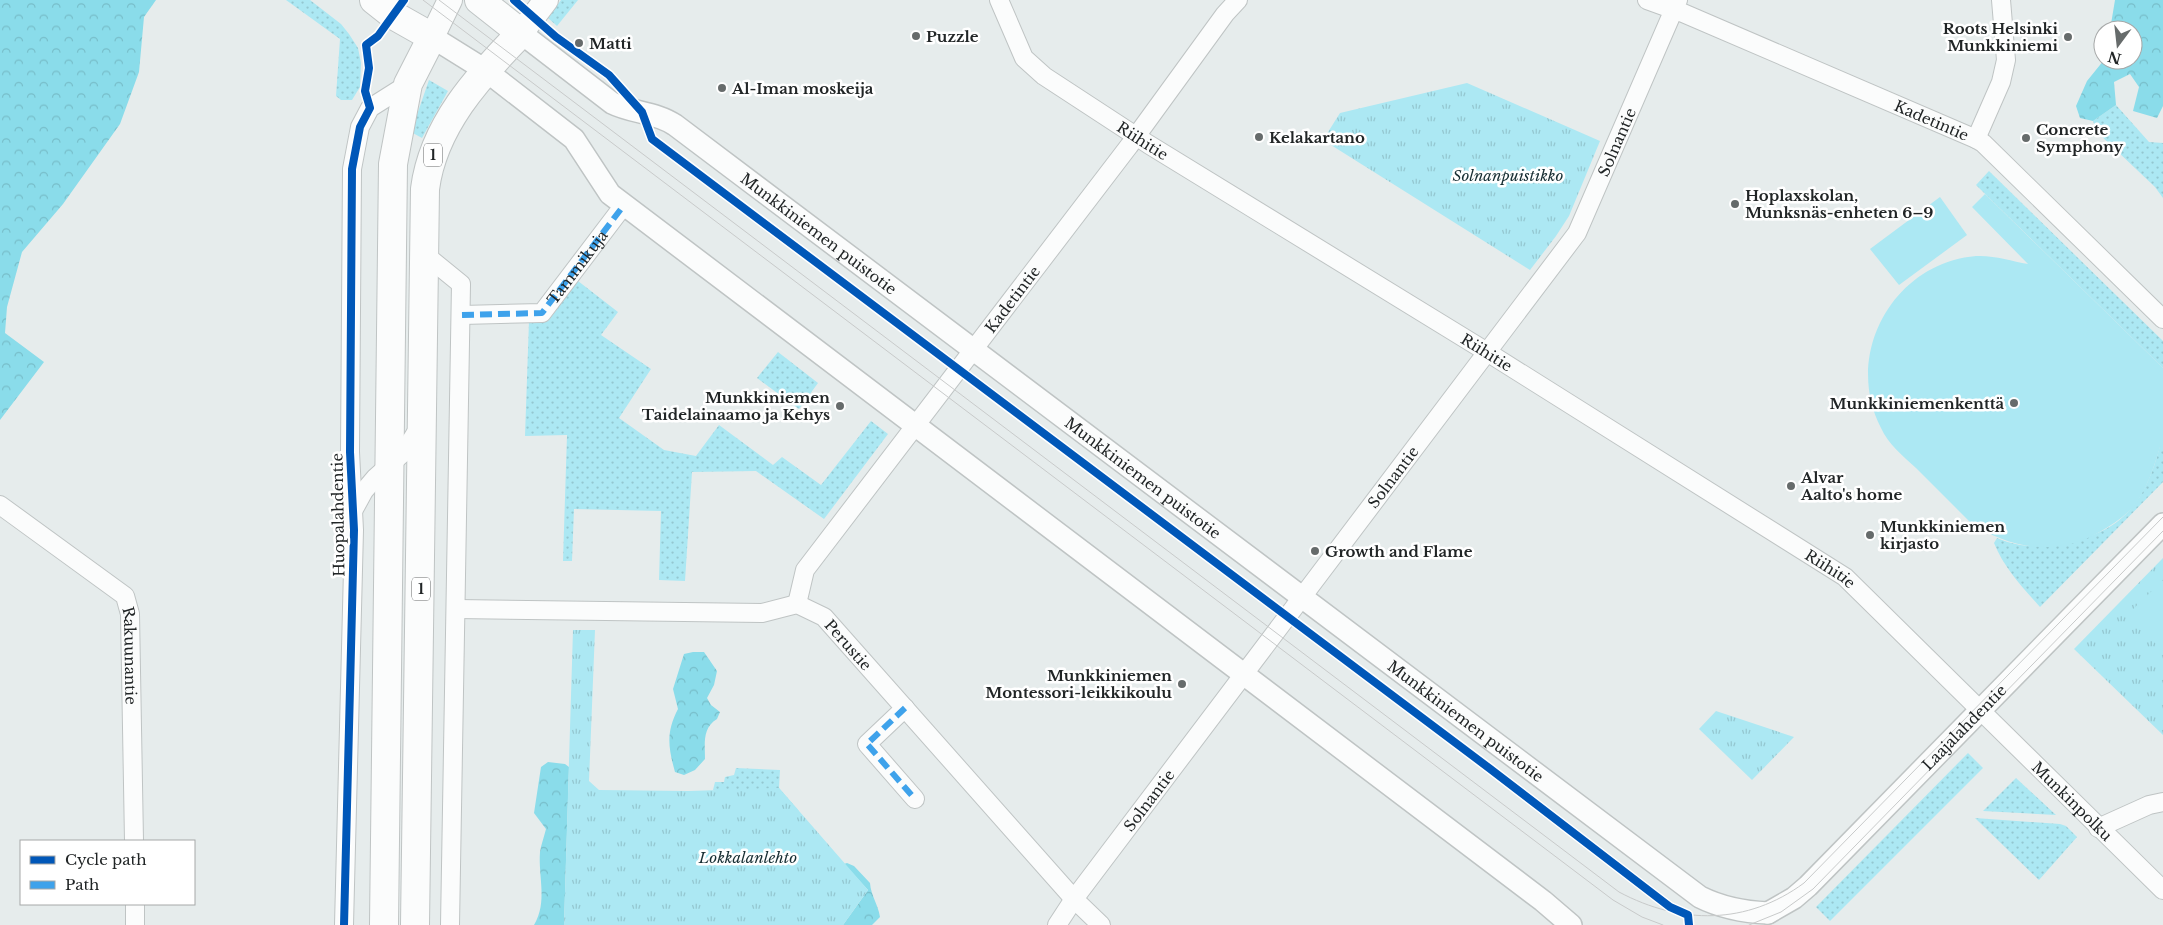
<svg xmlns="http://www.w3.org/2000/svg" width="2163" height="925" viewBox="0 0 2163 925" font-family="'Libre Baskerville',serif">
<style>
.grass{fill:url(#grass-dots)}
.forest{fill:url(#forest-crowns)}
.park{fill:url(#park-tufts)}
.pitch{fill:#ace8f3}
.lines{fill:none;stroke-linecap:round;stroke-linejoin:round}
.minor-casing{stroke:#bfc4c4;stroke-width:20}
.tertiary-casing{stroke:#bfc4c4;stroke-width:24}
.secondary-casing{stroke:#bfc4c4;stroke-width:26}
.primary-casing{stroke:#bfc4c4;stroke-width:30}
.minor{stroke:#fbfcfc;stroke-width:18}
.tertiary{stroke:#fbfcfc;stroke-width:21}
.secondary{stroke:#fbfcfc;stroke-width:24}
.primary{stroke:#fbfcfc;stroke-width:28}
.tram{stroke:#c8caca;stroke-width:1}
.quiet{stroke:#3ea2eb;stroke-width:6;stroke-dasharray:12 6;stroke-linecap:butt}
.cycleway-casing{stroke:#fff;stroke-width:11}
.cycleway{stroke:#0057b8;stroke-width:8}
.poi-dot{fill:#666b6b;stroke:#fff;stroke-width:2}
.labels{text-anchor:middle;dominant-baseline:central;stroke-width:5;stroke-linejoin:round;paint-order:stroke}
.shield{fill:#fff;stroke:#646667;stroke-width:1}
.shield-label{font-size:14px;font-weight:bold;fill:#212526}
.poi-label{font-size:15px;font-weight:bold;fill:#212526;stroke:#fff;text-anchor:start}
.street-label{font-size:15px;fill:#212526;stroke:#fff}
.park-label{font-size:15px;font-style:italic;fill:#172e33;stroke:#fff}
</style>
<defs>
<pattern id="grass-dots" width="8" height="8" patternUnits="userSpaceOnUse" patternTransform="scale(1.25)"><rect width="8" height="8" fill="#ace8f3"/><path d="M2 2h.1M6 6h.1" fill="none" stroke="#94c7d0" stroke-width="1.8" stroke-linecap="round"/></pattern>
<pattern id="forest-crowns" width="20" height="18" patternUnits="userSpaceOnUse" patternTransform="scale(1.25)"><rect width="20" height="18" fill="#8adcea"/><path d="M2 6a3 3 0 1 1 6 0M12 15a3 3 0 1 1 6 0" fill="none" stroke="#77bdc9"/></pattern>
<pattern id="park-tufts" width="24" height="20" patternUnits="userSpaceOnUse" patternTransform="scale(1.25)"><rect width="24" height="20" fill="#ace8f3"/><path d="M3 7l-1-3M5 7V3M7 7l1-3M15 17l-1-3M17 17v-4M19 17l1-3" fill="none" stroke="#94c7d0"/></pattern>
</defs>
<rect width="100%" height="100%" fill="#e6ecec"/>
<g class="grass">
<polygon points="286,0 310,0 341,24 349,34 358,48 361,63 360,87 352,100 341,100 336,96 340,39"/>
<polygon points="561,0 578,0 557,26 548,18"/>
<polygon points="429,80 448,91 422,138 411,132"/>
<polygon points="2116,105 2149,142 2163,143 2163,198 2155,187 2097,132 2093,121"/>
<polygon points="1989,171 2163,341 2163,368 1976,185"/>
<polygon points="578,281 618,312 601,335 651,369 619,418 664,450 696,456 719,425 773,465 782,457 821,485 871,421 888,434 824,519 756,471 692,472 685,581 659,580 661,511 574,509 572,561 563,561 567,435 525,436 529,321 548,321"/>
<polygon points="778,352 818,383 799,409 757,378"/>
<path d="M2160 446H2163V482L2040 607C2023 588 2004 568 1994 543L1997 538C2021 548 2036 547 2061 543 2121 534 2145 503 2160 446Z"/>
<polygon points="1968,753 1983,768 1830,921 1816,907"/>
<polygon points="736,768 780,770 779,788 799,811 713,790 715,782 724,782 725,777 734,775"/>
<polygon points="2016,778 2056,815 1983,811"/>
<polygon points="1975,818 2060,824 2066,826 2077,837 2039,880"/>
</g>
<g class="forest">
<polygon points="0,0 156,0 144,17 139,72 120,124 63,204 22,252 7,307 5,333 44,362 0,420"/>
<polygon points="2115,0 2163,0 2163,106 2157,118 2133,111 2139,87 2130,74 2114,82 2116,105 2093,121 2080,118 2076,106 2087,81 2104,60 2133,60 2133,30 2110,30"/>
<path d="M693 652H704L717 671 714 685 707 698 711 705 720 712 717 719C702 728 705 744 705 759L695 770 684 775 675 772C668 747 666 732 678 709L673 689 684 654Z"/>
<path d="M548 762 565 764 569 767 564 925H534C548 902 538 877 540 852 541 845 544 837 546 829L534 813 541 767Z"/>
<path d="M847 863 854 866 870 883C871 896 878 904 880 917L872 925H843L868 890 844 864Z"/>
</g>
<g class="park">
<polygon points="1467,83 1600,141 1569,216 1556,236 1530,270 1323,140 1340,113"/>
<polygon points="2163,558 2163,735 2074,649"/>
<polygon points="573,630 595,630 589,781 599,790 689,791 779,788 868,890 843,925 564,925"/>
<polygon points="1716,711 1794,737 1752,780 1699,729"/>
</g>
<g class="pitch">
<path d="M1985 194 2163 368V446L2160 447C2154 467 2148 486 2136 503 2128 514 2115 523 2103 530 2060 557 2010 550 1970 522 1952 504 1934 486 1916 468 1903 456 1888 444 1881 428 1843 355 1893 263 1976 256 1994 255 2011 261 2028 264L1972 207Z"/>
<polygon points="1940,197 1967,235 1899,285 1870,249"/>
<polygon points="2163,580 2163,651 2127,615"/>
</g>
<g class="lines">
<g class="minor-casing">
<g id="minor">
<path id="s1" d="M999 0 1024 58 1044 76 1148 144 1487 352 1845 577 2163 890"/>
<path id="s2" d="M1647 0 1683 13 1976 139 1983 143 2163 319"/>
<polyline points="1976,139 2001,82 2006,60 2001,0"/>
<polyline points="423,253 461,284 450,925"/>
<path id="s3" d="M462 315 542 313 624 205"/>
<path id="s4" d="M0 505 125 596 130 614 134 841"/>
<polyline points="353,511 364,491 375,478 404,452 420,426"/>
<path id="s5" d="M797 604 805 570 1129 146 1225 14 1238 0"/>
<path id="s6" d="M457 609 762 613 797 604 824 617 1074 899 1101 925"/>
<polyline points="905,708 867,744 915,799"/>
<polyline points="2098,828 2149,805 2163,802"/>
<polyline points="135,904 135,925"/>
<polyline points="344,925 354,530 350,452 352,169 360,127 370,108 408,84"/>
<path id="s7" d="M1057 925 1074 899 1577 233 1678 0"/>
</g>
</g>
<g class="tertiary-casing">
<g id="tertiary">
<path id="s8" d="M521 33 612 103C632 113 656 112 675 125L1700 897C1722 908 1744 912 1768 913"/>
<polyline points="432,37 485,70 574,139 610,194 1543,901 1571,925"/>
<path id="s9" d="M1768 913 1794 898 1808 886 2163 524"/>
</g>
</g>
<g class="secondary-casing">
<g id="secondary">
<polyline points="521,33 546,0"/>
<polyline points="432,37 450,0"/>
</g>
</g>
<g class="primary-casing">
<g id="primary">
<polyline points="374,0 393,15 432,37 408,84 393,164 384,925"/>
<path d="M415 925 425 189C433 126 478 77 521 33L479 0"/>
</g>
</g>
<use href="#minor" class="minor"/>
<use href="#tertiary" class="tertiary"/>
<use href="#secondary" class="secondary"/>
<use href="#primary" class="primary"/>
<g class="tram">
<polyline points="423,0 1613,900 1642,917 1663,925"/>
<path d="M439 0 1619 892C1681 925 1747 925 1804 883L2163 517"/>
<polyline points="1749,925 1781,912 1813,889 2163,531"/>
</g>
<g class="quiet">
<polyline points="462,315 542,313 624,205"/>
<polyline points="905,708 867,744 915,799"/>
</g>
<g class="cycleway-casing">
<g id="cycleway">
<polyline points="514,0 556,37 609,75 642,112 652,139 1489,768 1670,907 1688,915 1689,925"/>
<polyline points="344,925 354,530 350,452 352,169 360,127 370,108 365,91 369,68 366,45 378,36 404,0"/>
</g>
</g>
<use href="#cycleway" class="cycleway"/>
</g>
<g class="poi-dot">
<circle cx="916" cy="36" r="5"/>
<circle cx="2068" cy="37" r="5"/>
<circle cx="579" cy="43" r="5"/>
<circle cx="722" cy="88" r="5"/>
<circle cx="1259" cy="137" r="5"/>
<circle cx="2026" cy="138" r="5"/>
<circle cx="1735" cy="204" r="5"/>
<circle cx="2014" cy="403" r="5"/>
<circle cx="840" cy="406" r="5"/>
<circle cx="1791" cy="486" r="5"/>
<circle cx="1870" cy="535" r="5"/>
<circle cx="1315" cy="551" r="5"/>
<circle cx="1182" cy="684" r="5"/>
</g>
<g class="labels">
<g class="shield">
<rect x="424" y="143.5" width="18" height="23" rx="4"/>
<rect x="412" y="577.5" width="18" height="23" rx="4"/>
</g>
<g class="shield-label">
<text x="433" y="155">1</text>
<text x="421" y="589">1</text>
</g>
<g class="poi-label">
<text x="2058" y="28" text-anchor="end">Roots Helsinki<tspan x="2058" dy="17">Munkkiniemi</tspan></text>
<text x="926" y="36">Puzzle</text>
<text x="589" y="43">Matti</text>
<text x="732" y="88">Al-Iman moskeija</text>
<text x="2036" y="129">Concrete<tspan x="2036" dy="17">Symphony</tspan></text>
<text x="1269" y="137">Kelakartano</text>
<text x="1745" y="195">Hoplaxskolan,<tspan x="1745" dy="17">Munksnäs-enheten 6–9</tspan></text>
<text x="830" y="397" text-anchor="end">Munkkiniemen<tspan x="830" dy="17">Taidelainaamo ja Kehys</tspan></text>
<text x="2004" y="403" text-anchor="end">Munkkiniemenkenttä</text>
<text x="1801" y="477">Alvar<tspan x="1801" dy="17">Aalto's home</tspan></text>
<text x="1880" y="526">Munkkiniemen<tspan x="1880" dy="17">kirjasto</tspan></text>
<text x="1325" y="551">Growth and Flame</text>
<text x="1172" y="675" text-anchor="end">Munkkiniemen<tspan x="1172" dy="17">Montessori-leikkikoulu</tspan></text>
</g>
<g class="street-label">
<text stroke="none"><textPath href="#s2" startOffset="309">Kadetintie</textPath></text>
<text stroke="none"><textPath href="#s1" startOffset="208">Riihitie</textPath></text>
<text stroke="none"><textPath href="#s7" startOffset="965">Solnantie</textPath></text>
<text stroke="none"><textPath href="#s8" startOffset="362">Munkkiniemen puistotie</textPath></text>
<text stroke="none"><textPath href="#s3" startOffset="138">Tammikuja</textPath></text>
<text stroke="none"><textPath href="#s5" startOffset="376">Kadetintie</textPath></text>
<text stroke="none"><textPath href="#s1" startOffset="612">Riihitie</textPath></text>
<text stroke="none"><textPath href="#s8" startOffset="768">Munkkiniemen puistotie</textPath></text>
<text stroke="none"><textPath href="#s7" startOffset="560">Solnantie</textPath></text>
<text transform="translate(338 515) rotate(-91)">Huopalahdentie</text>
<text stroke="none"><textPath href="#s1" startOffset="1018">Riihitie</textPath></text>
<text stroke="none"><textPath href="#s6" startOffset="408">Perustie</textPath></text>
<text stroke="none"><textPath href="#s4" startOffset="215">Rakuunantie</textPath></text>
<text stroke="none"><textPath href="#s8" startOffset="1172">Munkkiniemen puistotie</textPath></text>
<text stroke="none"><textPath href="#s9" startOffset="271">Laajalahdentie</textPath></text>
<text stroke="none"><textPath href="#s7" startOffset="155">Solnantie</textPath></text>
<text stroke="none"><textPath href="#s1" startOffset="1354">Munkinpolku</textPath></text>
</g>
<g class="park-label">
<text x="1508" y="175">Solnanpuistikko</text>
<text x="748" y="857">Lokkalanlehto</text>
</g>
</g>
<rect x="20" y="840" width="175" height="65" fill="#ffffff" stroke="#a6a8a8"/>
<rect x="30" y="856" width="25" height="8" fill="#0057b8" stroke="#a6a8a8"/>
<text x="65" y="865" font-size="15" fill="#212526">Cycle path</text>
<rect x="30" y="881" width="25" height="8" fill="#3ea2eb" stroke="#a6a8a8"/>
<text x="65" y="890" font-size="15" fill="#212526">Path</text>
<g transform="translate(2118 45) rotate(195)"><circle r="24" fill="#ffffff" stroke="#a6a8a8"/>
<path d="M0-4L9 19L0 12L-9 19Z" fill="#666b6b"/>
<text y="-8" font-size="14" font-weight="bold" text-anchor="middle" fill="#212526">N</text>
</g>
</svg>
